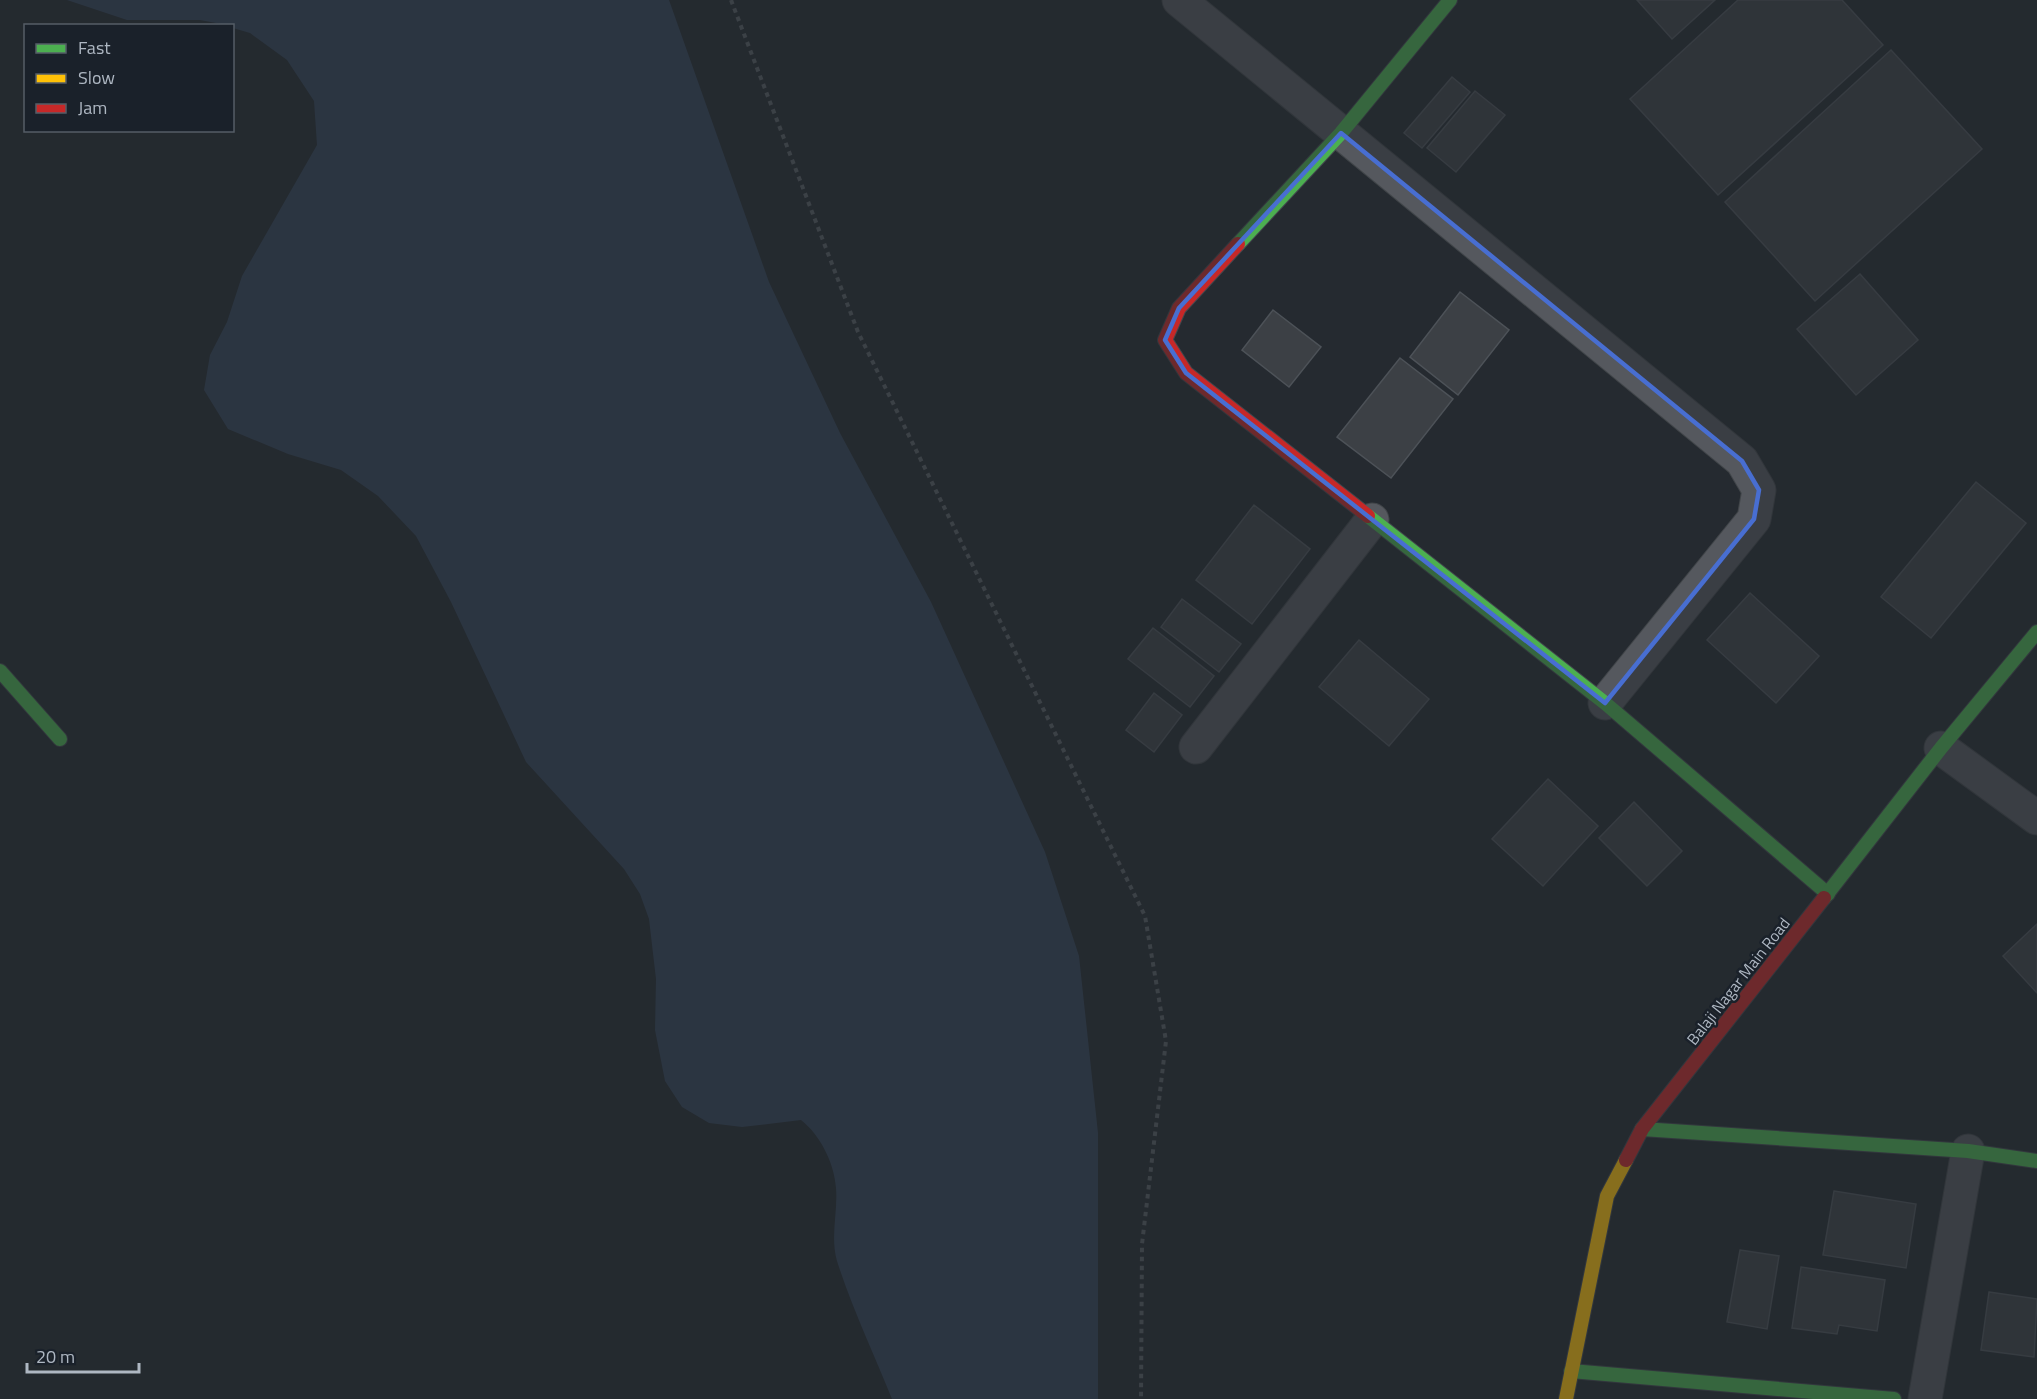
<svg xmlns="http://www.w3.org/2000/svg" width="2037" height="1399" viewBox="0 0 2037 1399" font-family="'Titillium Web',sans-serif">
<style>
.water{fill:#344457}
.building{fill:#3c4045;stroke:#4d5258;stroke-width:1.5}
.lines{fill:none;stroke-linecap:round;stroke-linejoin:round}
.street-casing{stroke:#414549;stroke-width:35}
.fast-casing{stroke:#42474d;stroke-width:16}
.slow-casing{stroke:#42474d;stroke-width:16}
.jam-casing{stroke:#42474d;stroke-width:16}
.path{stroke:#585d62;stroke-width:4;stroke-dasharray:4.5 4.5;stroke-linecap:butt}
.street{stroke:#55585e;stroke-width:33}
.fast{stroke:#4caf50;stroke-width:14}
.slow{stroke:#ffc107;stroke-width:14}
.jam{stroke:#c62828;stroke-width:14}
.marked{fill:none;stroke:#486ed1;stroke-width:4.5;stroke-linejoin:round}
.labels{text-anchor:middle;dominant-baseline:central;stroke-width:5;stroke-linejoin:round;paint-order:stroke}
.street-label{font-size:16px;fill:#aeb7c2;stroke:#1a212a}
</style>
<rect width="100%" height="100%" fill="#252a30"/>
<path class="water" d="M67 0H669L769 282 840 433 931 602 1045 852 1079 956 1098 1133V1399H892C874 1354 852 1308 837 1261 830 1236 838 1213 836 1188 834 1162 820 1135 801 1120L742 1127 709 1123 682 1107 665 1081 655 1030 656 979 649 919 640 894 624 869 526 762 451 602 416 536 378 496 341 470 288 454 228 429 204 390 210 355 227 322 242 276 317 145 314 101 287 60 250 33 233 28 232 26 200 20H127Z"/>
<g class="building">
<polygon points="1637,0 1715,0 1672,39"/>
<polygon points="1738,0 1842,0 1883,45 1718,195 1630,99"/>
<polygon points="1891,50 1982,149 1815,301 1725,202"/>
<polygon points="1452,77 1470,92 1422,148 1404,133"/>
<polygon points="1475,91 1505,115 1456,172 1427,148"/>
<polygon points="1860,274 1918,340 1856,395 1797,329"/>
<polygon points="1460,292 1509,330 1458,395 1410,357"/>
<polygon points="1273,310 1321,347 1289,387 1242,350"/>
<polygon points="1400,358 1453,399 1391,478 1337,437"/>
<polygon points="1976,482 2026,523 1931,638 1881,597"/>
<polygon points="1254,505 1310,549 1252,624 1196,580"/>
<polygon points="1750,593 1819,656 1776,703 1707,640"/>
<polygon points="1182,599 1241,644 1219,672 1161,627"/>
<polygon points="1153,628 1214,676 1190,707 1128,659"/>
<polygon points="1359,640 1429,699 1389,746 1319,687"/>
<polygon points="1154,693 1182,715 1154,752 1126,730"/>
<polygon points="1548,779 1598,826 1543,886 1492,839"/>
<polygon points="1634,802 1682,851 1647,886 1599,838"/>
<polygon points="2037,924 2037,993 2003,956"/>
<polygon points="1834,1191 1916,1204 1906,1268 1823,1255"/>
<polygon points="1740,1250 1779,1256 1767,1329 1727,1322"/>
<polygon points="1801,1267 1885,1280 1877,1331 1839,1325 1837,1334 1792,1328"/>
<polygon points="1989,1292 2037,1299 2034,1357 1981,1350"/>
</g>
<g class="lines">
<g class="street-casing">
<g id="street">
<polyline points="1179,0 1742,461 1759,490 1754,519 1605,703"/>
<polyline points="1196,747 1372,520"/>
<polyline points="1941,748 2037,818"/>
<polyline points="1925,1399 1968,1151"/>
</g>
</g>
<g class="fast-casing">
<g id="fast">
<polyline points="1238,244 1341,133 1450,0"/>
<polyline points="1368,516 1605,703 1828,894"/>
<polyline points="0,671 60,739"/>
<polyline points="1824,898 1941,748 2037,632"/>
<polyline points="1642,1129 1968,1151 2037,1161"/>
<polyline points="1571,1371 1894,1399"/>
</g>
</g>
<g class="slow-casing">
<polyline id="slow" points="1566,1399 1607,1196 1626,1160"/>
</g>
<g class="jam-casing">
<g id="jam">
<polyline points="1238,244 1179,308 1165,340 1186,373 1368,516"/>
<polyline points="1626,1160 1642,1129 1824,898"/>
</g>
</g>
<polyline class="path" points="731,0 858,332 1145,916 1166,1041 1142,1244 1141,1399"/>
<use href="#street" class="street"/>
<use href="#fast" class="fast"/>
<use href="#slow" class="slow"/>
<use href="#jam" class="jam"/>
</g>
<path d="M0 0H2037V1399H0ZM1341 133 1742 461 1759 490 1754 519 1605 703 1186 373 1165 340 1179 308Z" fill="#252a30" fill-opacity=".55" fill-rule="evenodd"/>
<path class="marked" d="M1341 133 1742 461 1759 490 1754 519 1605 703 1186 373 1165 340 1179 308Z"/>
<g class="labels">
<g class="street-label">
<text transform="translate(1738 981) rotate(-52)">Balaji Nagar Main Road</text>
</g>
</g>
<rect x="24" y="24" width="210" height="108" fill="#1a212a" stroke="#555d67" stroke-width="1.5"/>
<rect x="36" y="44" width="30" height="9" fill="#4caf50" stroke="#555d67" stroke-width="1.5"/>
<text x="78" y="54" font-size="18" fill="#aeb7c2">Fast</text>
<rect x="36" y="74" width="30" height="9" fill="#ffc107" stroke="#555d67" stroke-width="1.5"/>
<text x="78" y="84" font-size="18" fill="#aeb7c2">Slow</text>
<rect x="36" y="104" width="30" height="9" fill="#c62828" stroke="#555d67" stroke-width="1.5"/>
<text x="78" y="114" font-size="18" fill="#aeb7c2">Jam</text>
<path d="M27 1363v9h112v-9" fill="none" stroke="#aeb7c2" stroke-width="3"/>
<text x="36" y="1363" font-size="18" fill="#aeb7c2" stroke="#1a212a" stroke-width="4.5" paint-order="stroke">20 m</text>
</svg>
